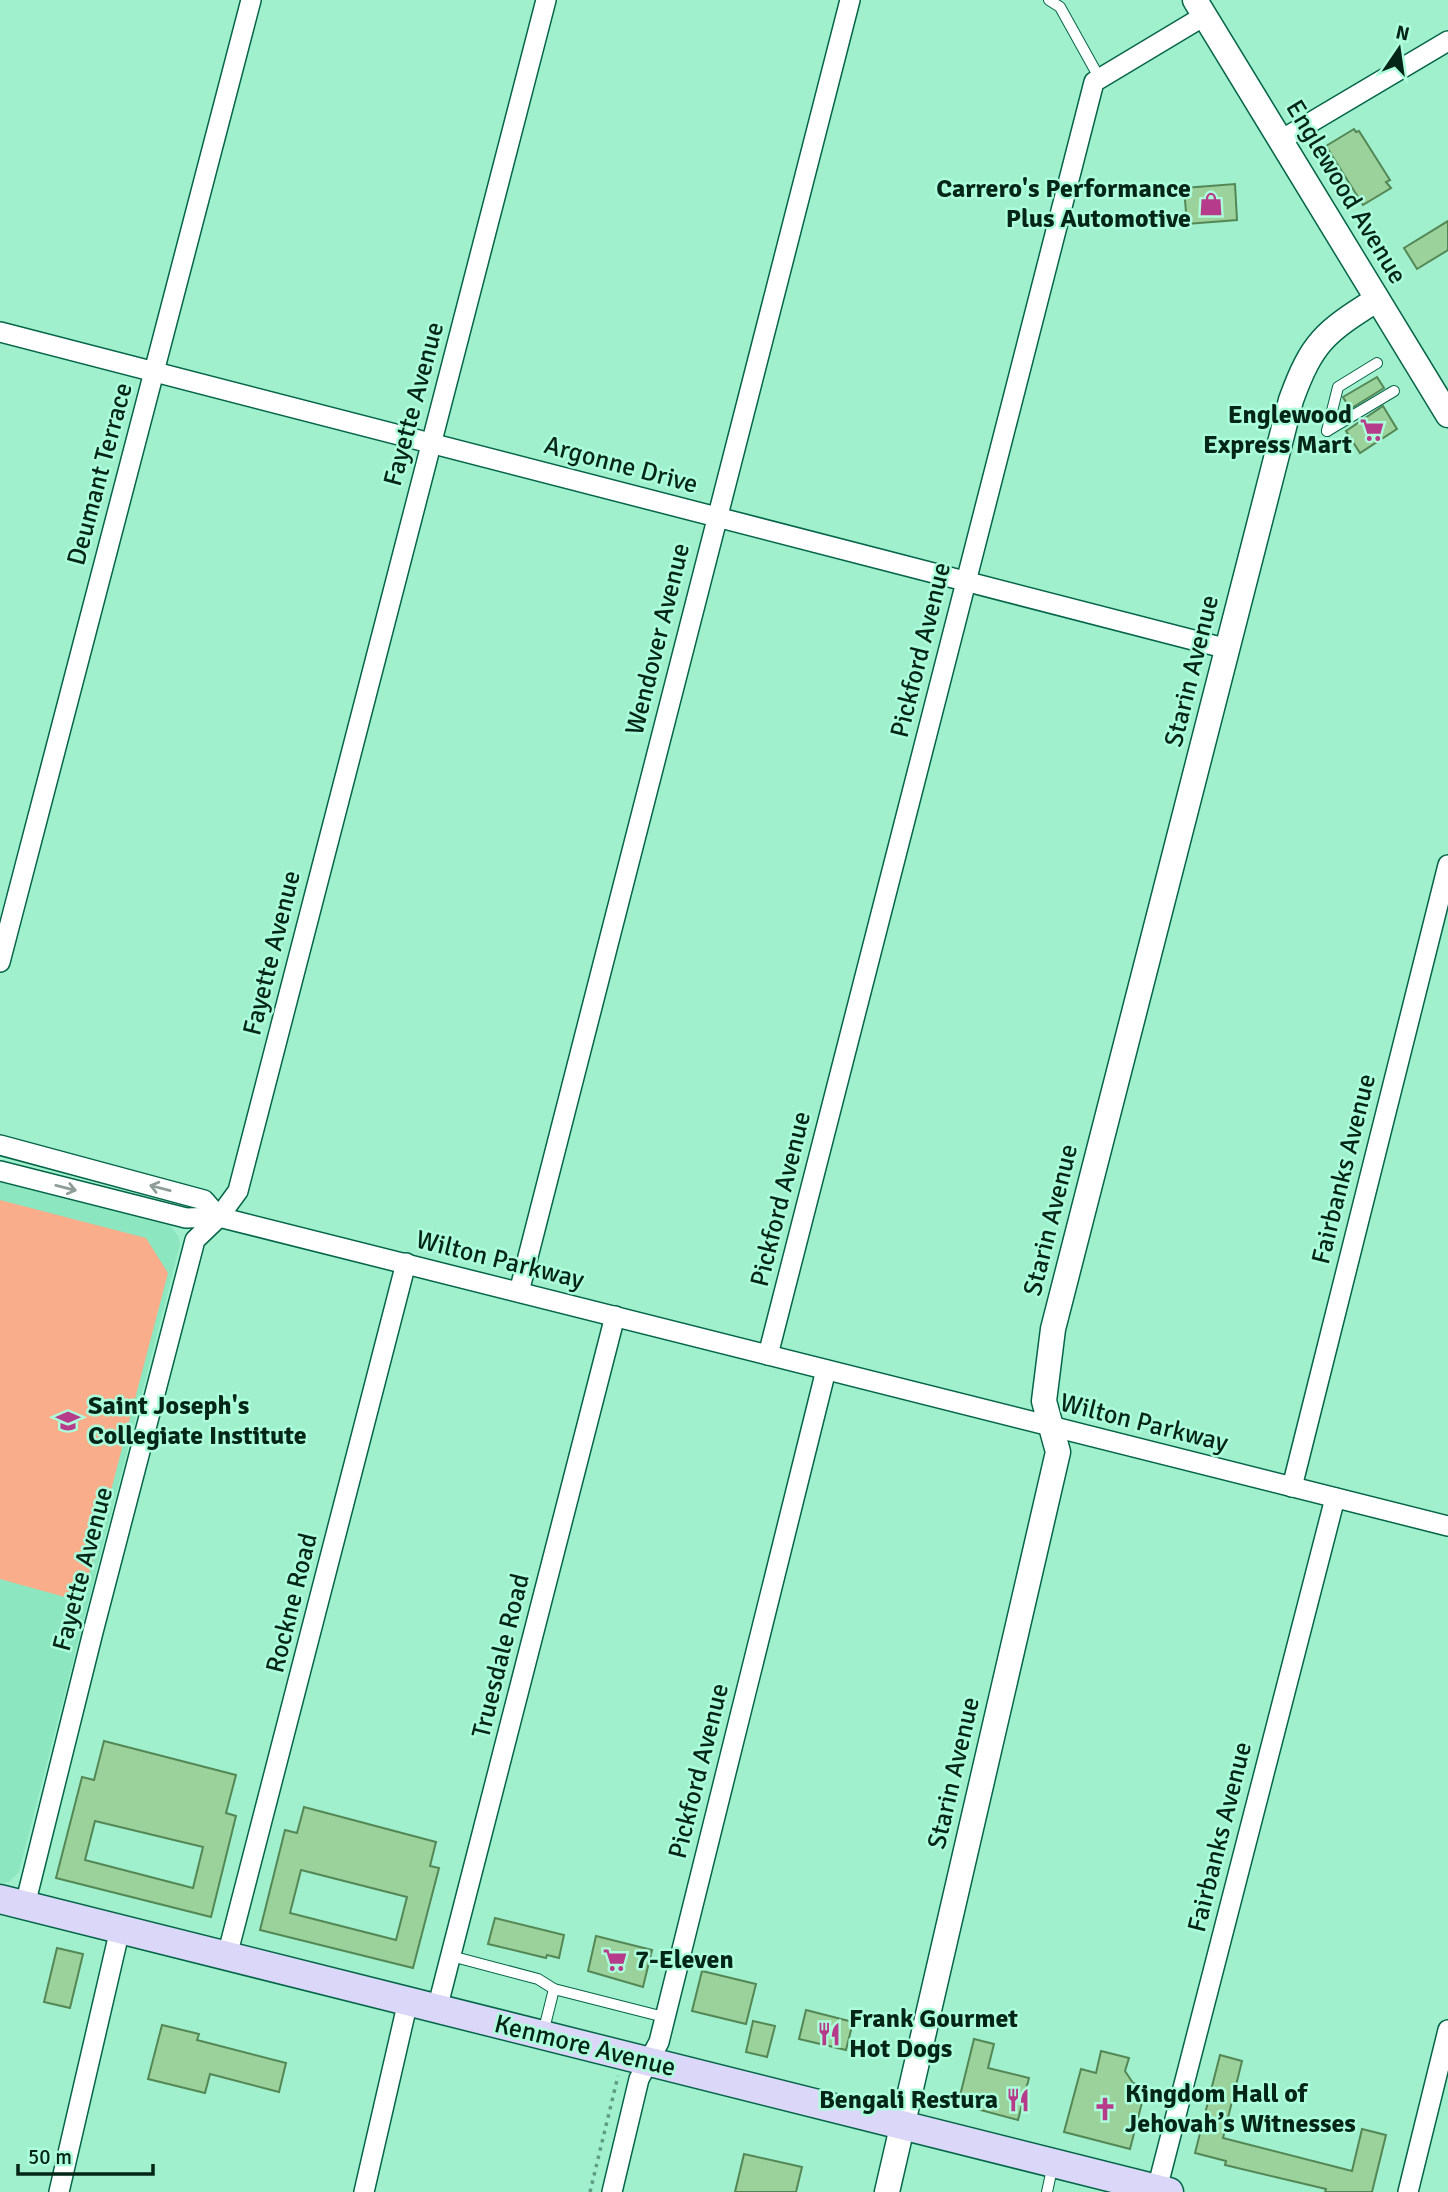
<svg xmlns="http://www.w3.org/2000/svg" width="1448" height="2192" viewBox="0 0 1448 2192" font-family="Signika,sans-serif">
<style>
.built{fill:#8ce6bf}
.green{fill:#f9ad8b}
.building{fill:#9bd19b;stroke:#548756;stroke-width:2;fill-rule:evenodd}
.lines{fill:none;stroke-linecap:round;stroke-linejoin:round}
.service-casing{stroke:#056548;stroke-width:12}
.minor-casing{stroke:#056548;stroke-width:22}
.tertiary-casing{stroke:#056548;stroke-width:27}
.secondary-casing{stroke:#056548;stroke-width:31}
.path{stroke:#5f9c83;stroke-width:3.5;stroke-dasharray:3.5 5;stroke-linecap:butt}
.service{stroke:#fff;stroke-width:10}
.minor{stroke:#fff;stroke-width:19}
.tertiary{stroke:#fff;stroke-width:24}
.secondary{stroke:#dad7f9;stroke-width:28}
.oneway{stroke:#8e9d98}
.labels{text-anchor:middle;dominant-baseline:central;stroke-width:5;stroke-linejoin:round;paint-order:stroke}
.poi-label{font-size:26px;font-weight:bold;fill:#032619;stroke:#adfeda;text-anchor:start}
.street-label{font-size:26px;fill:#032619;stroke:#adfeda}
</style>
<rect width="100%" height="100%" fill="#a0f0cd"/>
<polygon class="built" points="0,1182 170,1226 179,1237 180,1245 19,1872 10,1881 4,1883 0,1883"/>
<polygon class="green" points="0,1200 146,1238 168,1273 88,1578 65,1597 0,1579"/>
<g class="building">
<polygon points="1354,129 1356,132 1359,131 1390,180 1386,182 1391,188 1363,205 1326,146"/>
<polygon points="1235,184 1237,220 1187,224 1184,188"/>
<polygon points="1448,221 1448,250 1417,269 1404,248"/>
<polygon points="1377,377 1384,388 1350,409 1343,397"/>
<polygon points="1383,406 1397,429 1360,453 1346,431"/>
<path d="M104 1741 236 1775 226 1813 236 1816 211 1917 56 1878 82 1777 94 1780ZM95 1821 203 1847 193 1888 85 1860Z"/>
<path d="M304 1807 436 1842 430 1866 439 1868 413 1968 260 1930 285 1830 297 1833ZM301 1870 407 1897 396 1940 290 1913Z"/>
<polygon points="495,1918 564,1935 559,1958 547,1955 546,1958 488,1944"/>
<polygon points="596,1936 652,1950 643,1987 588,1971"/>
<polygon points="57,1948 83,1954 70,2008 44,2002"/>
<polygon points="702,1971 756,1984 746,2024 692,2011"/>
<polygon points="806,2010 853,2022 846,2050 799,2039"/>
<polygon points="753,2021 775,2026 767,2057 746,2052"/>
<polygon points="162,2025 199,2034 197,2040 286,2063 279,2092 210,2074 205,2093 148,2079"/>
<polygon points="974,2039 994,2044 988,2068 1029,2078 1018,2120 958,2104"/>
<polygon points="1101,2051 1129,2058 1125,2071 1133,2083 1146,2087 1130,2149 1064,2132 1081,2069 1096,2073"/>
<polygon points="1220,2055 1242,2061 1223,2138 1352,2171 1362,2129 1386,2135 1372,2192 1325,2192 1326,2189 1225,2165 1226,2161 1195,2153"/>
<polygon points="744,2154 802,2167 796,2192 735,2192"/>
</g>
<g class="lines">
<g class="service-casing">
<g id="service">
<polyline points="1049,0 1060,7 1100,79"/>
<polyline points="1327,431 1338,387 1377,363"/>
<polyline points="1327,431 1394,391"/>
<polyline points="451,1956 538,1979 554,1989 664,2017"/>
<polyline points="543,2033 554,1989"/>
<polyline points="1047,2192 1053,2164"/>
</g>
</g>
<g class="minor-casing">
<g id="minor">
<polyline points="1281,140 1448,41"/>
<polyline points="0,332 1228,649"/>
<polyline points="0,962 251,0"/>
<polyline points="0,1145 204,1200 219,1217"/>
<polyline points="0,1171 186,1218 219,1217 1448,1526"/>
<polyline points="519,1292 850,0"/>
<polyline points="768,1355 1094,82 1204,16"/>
<polyline points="1292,1487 1448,865"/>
<polyline points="25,1905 93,1632 195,1240 219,1217 238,1191 546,0"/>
<polyline points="227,1956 406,1263"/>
<polyline points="437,2009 615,1316"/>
<polyline points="1157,2189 1335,1498"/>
<polyline points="59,2192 120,1929"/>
<polyline points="364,2192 408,2001"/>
<polyline points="612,2192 639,2079 659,2042 826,1370"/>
<polyline points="1408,2192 1448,2030"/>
</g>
</g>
<g class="tertiary-casing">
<g id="tertiary">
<polyline points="1195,0 1448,415"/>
<path d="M887 2192 1058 1452 1044 1401 1053 1329 1291 400C1312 342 1325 332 1376 300"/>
</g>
</g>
<g class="secondary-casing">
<polyline id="secondary" points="0,1899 1169,2192"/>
</g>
<polyline class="path" points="590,2192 618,2076"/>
<use href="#service" class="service"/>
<use href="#minor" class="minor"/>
<use href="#tertiary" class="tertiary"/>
<use href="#secondary" class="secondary"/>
</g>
<defs><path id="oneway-shaft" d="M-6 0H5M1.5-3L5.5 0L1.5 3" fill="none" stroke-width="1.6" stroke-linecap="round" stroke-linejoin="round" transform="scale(1.75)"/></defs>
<g class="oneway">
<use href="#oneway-shaft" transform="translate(66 1188) rotate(14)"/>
<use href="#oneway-shaft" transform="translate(160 1188) rotate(-165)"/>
</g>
<defs>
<g id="shop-bare" transform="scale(1.89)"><path d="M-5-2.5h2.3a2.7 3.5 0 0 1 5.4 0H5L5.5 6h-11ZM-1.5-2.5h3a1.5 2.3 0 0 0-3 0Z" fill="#b73b8b" stroke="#adfeda" stroke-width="2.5" paint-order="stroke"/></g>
<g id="supermarket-bare" transform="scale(1.89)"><path d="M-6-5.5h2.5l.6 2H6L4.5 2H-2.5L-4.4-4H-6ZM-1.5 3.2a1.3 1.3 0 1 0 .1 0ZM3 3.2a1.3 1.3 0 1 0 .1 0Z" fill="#b73b8b" stroke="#adfeda" stroke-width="2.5" paint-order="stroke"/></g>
<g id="school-bare" transform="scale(1.89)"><path d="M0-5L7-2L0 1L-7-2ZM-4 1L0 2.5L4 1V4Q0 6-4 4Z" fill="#b73b8b" stroke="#adfeda" stroke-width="2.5" paint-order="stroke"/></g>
<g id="restaurant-bare" transform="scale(1.89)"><path d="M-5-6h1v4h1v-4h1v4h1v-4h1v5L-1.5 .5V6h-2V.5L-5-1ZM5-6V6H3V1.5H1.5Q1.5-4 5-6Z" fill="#b73b8b" stroke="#adfeda" stroke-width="2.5" paint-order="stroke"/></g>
<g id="church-bare" transform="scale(1.89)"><path d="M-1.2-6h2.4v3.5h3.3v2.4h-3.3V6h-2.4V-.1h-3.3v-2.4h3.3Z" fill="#b73b8b" stroke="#adfeda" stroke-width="2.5" paint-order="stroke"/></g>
</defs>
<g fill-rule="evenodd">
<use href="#shop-bare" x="1211" y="204"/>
<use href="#supermarket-bare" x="1372" y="430"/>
<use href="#school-bare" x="68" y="1421"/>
<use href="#supermarket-bare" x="615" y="1960"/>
<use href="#restaurant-bare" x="829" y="2034"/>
<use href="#restaurant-bare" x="1018" y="2100"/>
<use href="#church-bare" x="1105" y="2109"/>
</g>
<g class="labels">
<g class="poi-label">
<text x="1191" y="189" text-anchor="end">Carrero's Performance<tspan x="1191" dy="30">Plus Automotive</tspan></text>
<text x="1352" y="415" text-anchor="end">Englewood<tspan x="1352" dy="30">Express Mart</tspan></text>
<text x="88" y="1406">Saint Joseph's<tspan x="88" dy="30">Collegiate Institute</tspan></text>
<text x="635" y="1960">7-Eleven</text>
<text x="849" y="2019">Frank Gourmet<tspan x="849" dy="30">Hot Dogs</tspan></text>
<text x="1125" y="2094">Kingdom Hall of<tspan x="1125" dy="30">Jehovah’s Witnesses</tspan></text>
<text x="998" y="2100" text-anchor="end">Bengali Restura</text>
</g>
<g class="street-label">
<text transform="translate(1346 192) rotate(59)">Englewood Avenue</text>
<text transform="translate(414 404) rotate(-75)">Fayette Avenue</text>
<text transform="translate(621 465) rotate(15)">Argonne Drive</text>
<text transform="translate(100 474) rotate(-75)">Deumant Terrace</text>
<text transform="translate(658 639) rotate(-76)">Wendover Avenue</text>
<text transform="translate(921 650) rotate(-76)">Pickford Avenue</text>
<text transform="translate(1192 671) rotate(-76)">Starin Avenue</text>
<text transform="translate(272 953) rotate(-76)">Fayette Avenue</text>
<text transform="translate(1344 1169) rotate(-76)">Fairbanks Avenue</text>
<text transform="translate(781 1199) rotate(-76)">Pickford Avenue</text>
<text transform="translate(1051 1220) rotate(-76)">Starin Avenue</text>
<text transform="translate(500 1260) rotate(14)">Wilton Parkway</text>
<text transform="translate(1144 1423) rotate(14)">Wilton Parkway</text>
<text transform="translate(83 1569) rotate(-75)">Fayette Avenue</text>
<text transform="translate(292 1603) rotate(-76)">Rockne Road</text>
<text transform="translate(501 1656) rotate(-76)">Truesdale Road</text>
<text transform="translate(699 1771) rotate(-76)">Pickford Avenue</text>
<text transform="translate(954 1773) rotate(-77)">Starin Avenue</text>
<text transform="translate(1220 1837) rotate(-76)">Fairbanks Avenue</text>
<text transform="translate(585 2046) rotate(14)">Kenmore Avenue</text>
</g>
</g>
<g transform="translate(1399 49) rotate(13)" stroke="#adfeda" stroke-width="5" paint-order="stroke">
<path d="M0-5L12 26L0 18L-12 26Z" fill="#032619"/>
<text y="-10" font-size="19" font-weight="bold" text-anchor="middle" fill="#032619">N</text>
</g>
<path d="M18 2164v10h135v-10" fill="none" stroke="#032619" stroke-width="3.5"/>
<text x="28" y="2164" font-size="21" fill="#032619" stroke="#adfeda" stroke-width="5" paint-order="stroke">50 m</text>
</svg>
